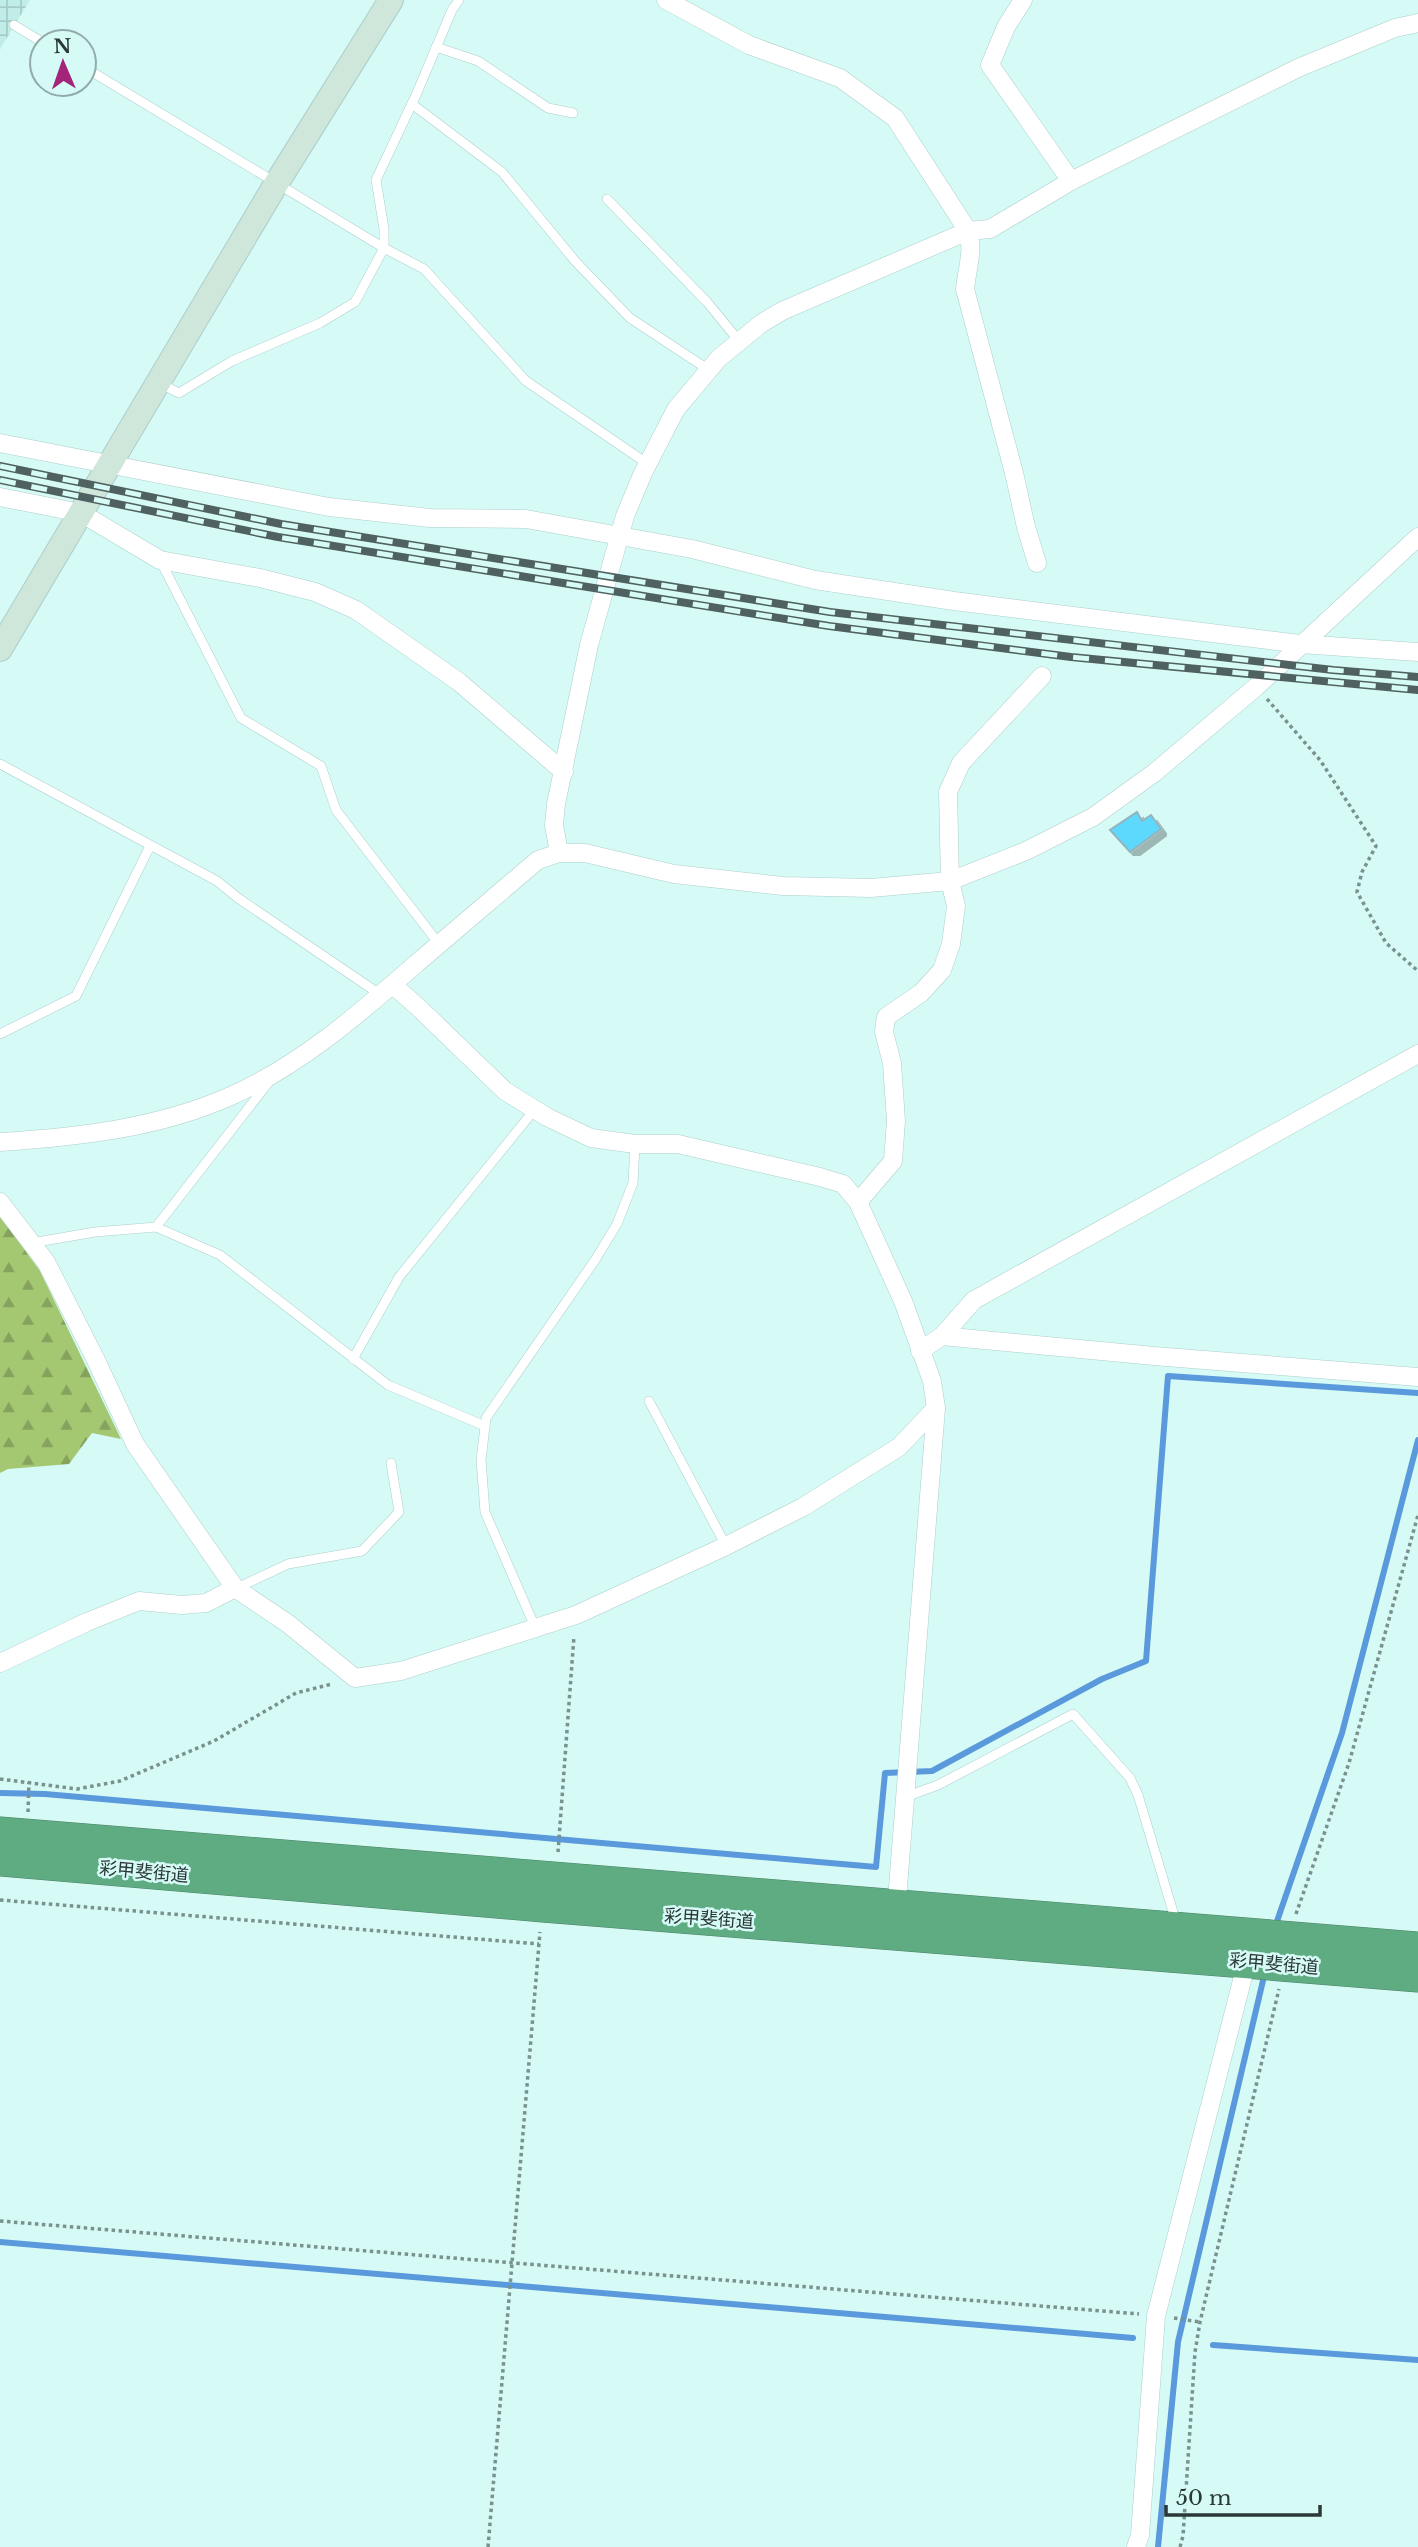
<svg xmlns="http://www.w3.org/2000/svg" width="1418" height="2547" viewBox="0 0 1418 2547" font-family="'Libre Baskerville','Noto Sans JP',serif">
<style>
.industrial{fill:url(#industrial-grid)}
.forest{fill:url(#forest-firs)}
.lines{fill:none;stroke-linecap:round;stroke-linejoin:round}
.stream{stroke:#5a99dc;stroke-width:6}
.building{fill:#5dd9fd;stroke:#94b3bd;stroke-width:2;filter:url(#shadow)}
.lane-casing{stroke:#adcfcc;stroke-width:10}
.street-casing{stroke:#adcfcc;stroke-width:19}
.secondary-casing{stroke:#adcfcc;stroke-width:26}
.highway-casing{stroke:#4c8368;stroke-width:33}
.path{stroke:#79918f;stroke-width:3.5;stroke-dasharray:3.5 3.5;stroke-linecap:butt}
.lane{stroke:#fff;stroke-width:9}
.street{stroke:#fff;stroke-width:18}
.secondary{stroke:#cfe6da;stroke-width:24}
.highway{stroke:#5fab82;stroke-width:32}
.rail-casing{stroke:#4f6160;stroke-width:8}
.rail{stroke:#d6faf6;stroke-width:5;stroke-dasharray:16;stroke-linecap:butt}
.labels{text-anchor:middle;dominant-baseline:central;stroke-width:5;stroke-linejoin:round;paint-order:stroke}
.street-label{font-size:18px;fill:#2a3837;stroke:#d6faf6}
</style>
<defs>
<pattern id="industrial-grid" width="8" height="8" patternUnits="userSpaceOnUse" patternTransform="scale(1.75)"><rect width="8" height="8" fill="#c1ede9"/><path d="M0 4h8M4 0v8" fill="none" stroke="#a6ccc8"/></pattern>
<pattern id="forest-firs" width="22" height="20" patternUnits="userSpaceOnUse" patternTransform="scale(1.75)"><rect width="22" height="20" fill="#a4c872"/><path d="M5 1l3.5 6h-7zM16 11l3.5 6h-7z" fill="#86a35e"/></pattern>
<filter id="shadow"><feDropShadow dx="6" dy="6" stdDeviation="0" flood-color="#0004"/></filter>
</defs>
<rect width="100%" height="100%" fill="#d6faf6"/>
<polygon class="industrial" points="0,0 30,0 0,49"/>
<polygon class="forest" points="0,1216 40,1271 121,1439 92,1433 69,1464 8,1469 0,1473"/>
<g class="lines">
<g class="stream">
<polyline points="0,1793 45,1794 876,1867 885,1773 932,1771 1102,1679 1146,1661 1168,1376 1418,1393"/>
<polyline points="1275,1927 1342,1733 1418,1440"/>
<polyline points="0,2242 1133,2338"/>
<polyline points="1213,2345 1418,2360"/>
<polyline points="1158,2547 1178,2342 1265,1972"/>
</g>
</g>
<polygon class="building" points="1137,812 1142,821 1151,815 1161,829 1130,852 1110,830"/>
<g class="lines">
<g class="lane-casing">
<g id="lane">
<polyline points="14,25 42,42"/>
<polyline points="436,47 478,61 548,108 573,113"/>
<polyline points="84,67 384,248 424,269 526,381 648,464"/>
<polyline points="412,104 502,172 575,261 630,318 709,370"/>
<polyline points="607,199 707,302 739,341"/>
<polyline points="161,384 179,393 232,361 320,323 355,302 384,248 384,229 376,180 416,95 452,10 459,0"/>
<polyline points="161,562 241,718 321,766 336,810 439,944"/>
<polyline points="0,764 217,881 238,898 381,995"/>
<polyline points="0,1034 76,996 150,846"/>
<polyline points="156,1227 268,1083"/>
<polyline points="31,1243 95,1232 156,1227 220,1255 388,1385 485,1426"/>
<polyline points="353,1359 399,1277 535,1109"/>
<polyline points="649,1401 726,1546"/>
<polyline points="237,1588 288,1564 362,1551 399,1512 391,1463"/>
<polyline points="535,1627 485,1512 481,1460 486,1418 595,1260 617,1224 633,1183 635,1144"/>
<polyline points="905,1797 938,1785 1073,1714 1130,1778 1138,1795 1176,1922"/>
</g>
</g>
<g class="street-casing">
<g id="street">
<path d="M666 0 749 45 840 78 895 118 968 231C974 251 967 268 965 289L1014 473 1026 527 1037 563"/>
<polyline points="1023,0 1006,27 990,65 1071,181"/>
<polyline points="0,443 329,507 430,518 526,519 692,549 815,580 954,601 1300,644 1418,652"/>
<polyline points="0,497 81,513 160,560 260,578 315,592 356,610 459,682 564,772"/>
<polyline points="559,853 554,825 556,804 589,645 625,516 643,473 676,409 719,358 762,323 782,311 968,231 990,229 1071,181 1298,68 1395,28 1418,23"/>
<polyline points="393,985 419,1008 505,1091 547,1117 591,1138 635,1144 678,1144 820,1177 843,1184 858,1202 903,1301 932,1381 936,1408 896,1912"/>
<path d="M0 1142C79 1137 160 1128 233 1095 302 1064 360 1013 417 963 457 929 498 894 538 860L559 853H585L674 874 783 886 871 888 950 881 1026 851 1093 817 1154 773 1256 687 1418 537"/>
<polyline points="0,1202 46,1262 95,1358 135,1444 235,1588 287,1623 355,1678 401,1671 576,1615 726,1546 803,1507 899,1447 936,1408"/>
<polyline points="858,1202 893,1161 896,1121 892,1063 884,1032 886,1017 921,993 942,970 951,944 956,906 950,881 948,792 961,763 1042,676"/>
<polyline points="942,1336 1154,1356 1418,1377"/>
<polyline points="920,1351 942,1336 974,1300 1418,1054"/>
<polyline points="0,1663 87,1622 139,1601 182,1605 206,1603 235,1588"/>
<polyline points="1136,2547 1140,2535 1156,2316 1247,1961"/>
</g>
</g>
<g class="secondary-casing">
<polyline id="secondary" points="0,649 276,184 391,0"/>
</g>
<g class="highway-casing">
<g id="highway">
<polyline points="0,1833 1418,1948"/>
<polyline points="0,1860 543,1906 1418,1976"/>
</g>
</g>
<g class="path">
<polyline points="1267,699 1320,760 1376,846 1362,872 1357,892 1386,943 1418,971"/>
<polyline points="0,1779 77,1789 120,1781 214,1741 296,1693 332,1684"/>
<polyline points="28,1812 29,1782"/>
<polyline points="558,1852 574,1636"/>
<polyline points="0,1900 539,1944"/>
<polyline points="1296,1914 1349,1763 1418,1515"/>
<polyline points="0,2221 1139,2314"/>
<polyline points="1174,2318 1200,2322"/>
<polyline points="488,2547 540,1932"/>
<polyline points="1180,2547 1183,2536 1195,2352 1200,2322 1279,1989"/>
</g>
<use href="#lane" class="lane"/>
<use href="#street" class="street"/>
<use href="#secondary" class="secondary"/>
<use href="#highway" class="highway"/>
<g class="rail-casing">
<g id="rail">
<polyline points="0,466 281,524 830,612 1333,670 1418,677"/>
<polyline points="0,480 278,537 829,626 1071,657 1418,690"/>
</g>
</g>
<use href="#rail" class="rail"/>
</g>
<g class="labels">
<g class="street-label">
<text transform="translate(144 1872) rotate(5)">彩甲斐街道</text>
<text transform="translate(709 1919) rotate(4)">彩甲斐街道</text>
<text transform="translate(1274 1964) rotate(5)">彩甲斐街道</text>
</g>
</g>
<g transform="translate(63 63) rotate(358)"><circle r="33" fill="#d6faf6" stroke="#91acaa" stroke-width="2"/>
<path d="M0-5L12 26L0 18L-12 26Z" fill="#a22579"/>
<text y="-10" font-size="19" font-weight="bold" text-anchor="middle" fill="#2a3837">N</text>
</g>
<path d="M1166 2505v10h154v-10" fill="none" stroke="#2a3837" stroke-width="3.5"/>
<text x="1176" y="2505" font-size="21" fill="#2a3837" stroke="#d6faf6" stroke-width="5" paint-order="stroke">50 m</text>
</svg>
